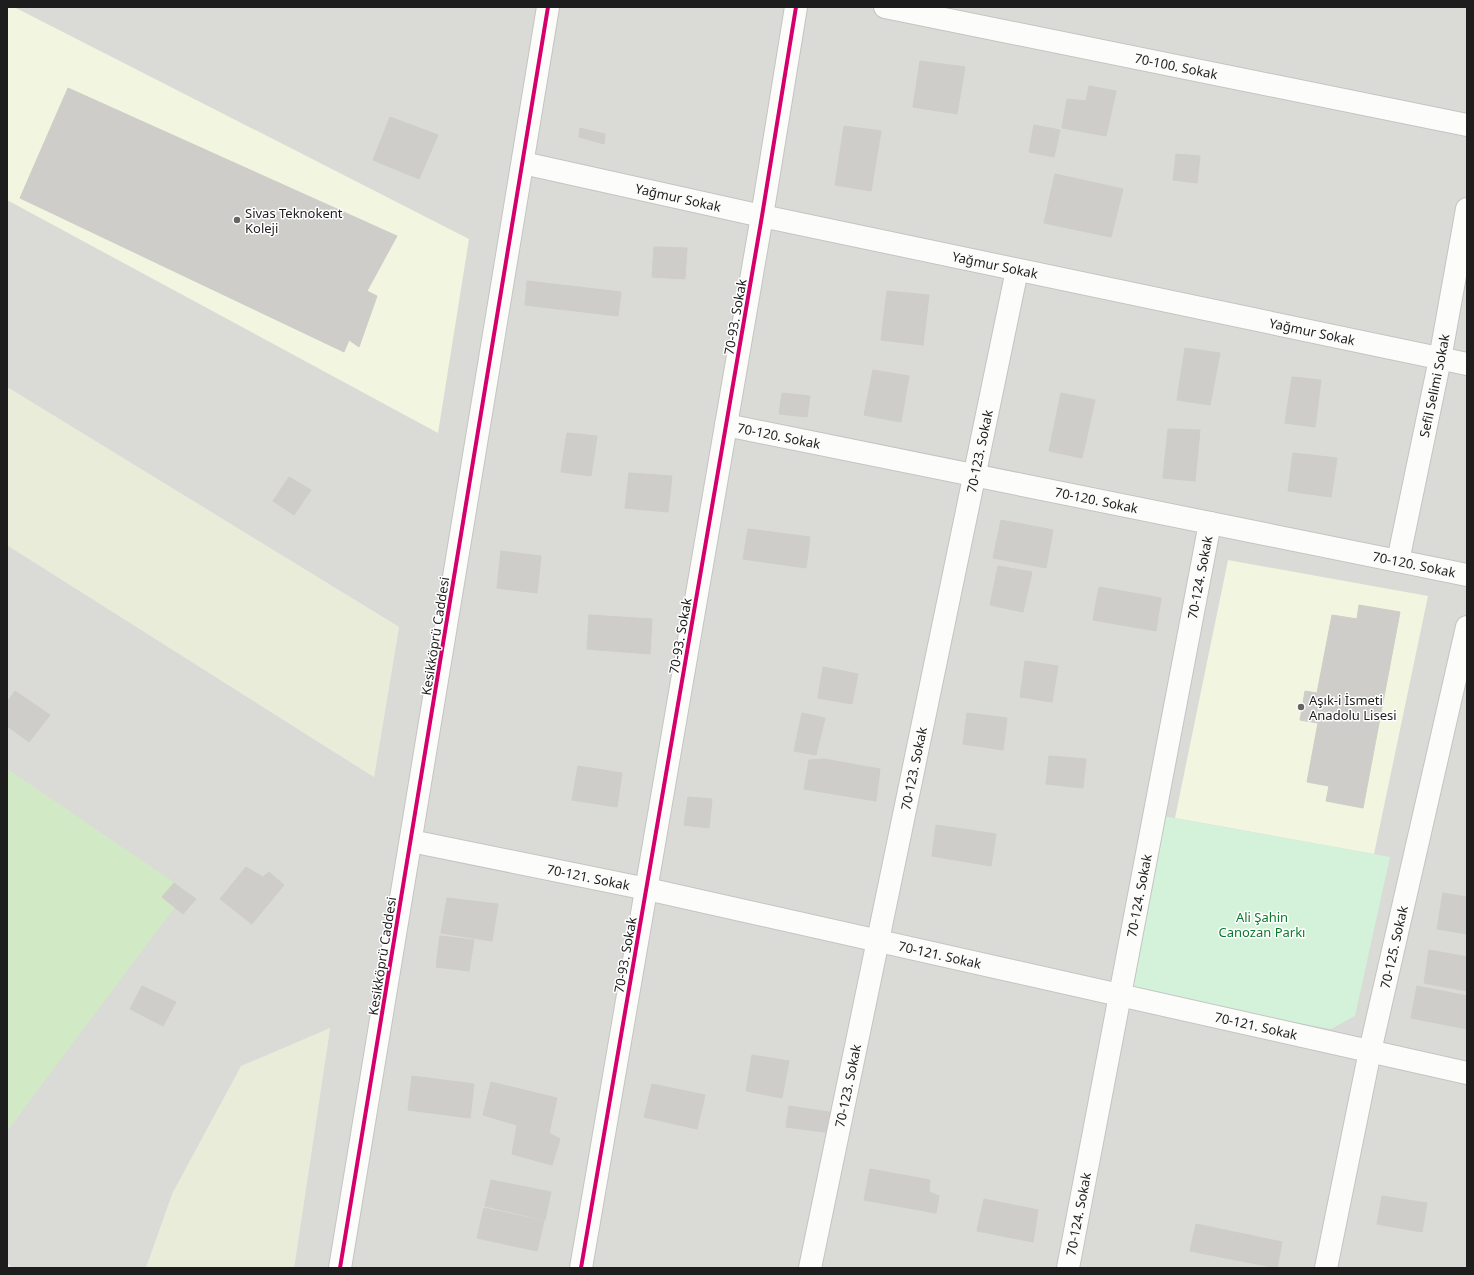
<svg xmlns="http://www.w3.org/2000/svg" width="1474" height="1275" viewBox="0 0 1474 1275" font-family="'Noto Sans',sans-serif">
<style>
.residential{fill:#dadad7}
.education{fill:#f2f5e0}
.farmland{fill:#e8ecd9}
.grass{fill:#d1e9c4}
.park{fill:#d3f2d9}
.building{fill:#cecdc9;stroke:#cecdc7}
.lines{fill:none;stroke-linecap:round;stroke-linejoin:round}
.minor-casing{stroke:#c4c4c2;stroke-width:24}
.tertiary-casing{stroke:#c4c4c2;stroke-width:24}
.minor{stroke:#fcfcfb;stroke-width:22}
.tertiary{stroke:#fcfcfb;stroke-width:22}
.cycleway-casing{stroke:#fff;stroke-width:6}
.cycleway{stroke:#d6006c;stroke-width:4}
.poi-dot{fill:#656563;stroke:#fff;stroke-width:1.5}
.labels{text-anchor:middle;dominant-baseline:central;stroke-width:3;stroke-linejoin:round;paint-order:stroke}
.street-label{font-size:13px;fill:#1d1d1d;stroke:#fff}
.poi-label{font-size:13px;fill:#1d1d1d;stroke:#fff;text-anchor:start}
.park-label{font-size:13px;fill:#0d792b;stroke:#fff}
</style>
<rect width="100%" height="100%" fill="#ebebe6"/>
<polygon class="residential" points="7,7 1467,7 1467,1268 294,1268 330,1028 173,1192 146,1268 12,1268 7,1262 7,1131 186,891 7,769 7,545 374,777 399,627 7,387"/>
<g class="education">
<polygon points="7,7 14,7 469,239 438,433 7,200"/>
<polygon points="1228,560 1428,596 1374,854 1175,818"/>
</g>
<g class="farmland">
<polygon points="7,387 399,627 374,777 7,545"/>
<polygon points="330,1028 294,1268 146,1268 173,1192 241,1066"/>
</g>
<polygon class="grass" points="7,769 187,891 7,1131"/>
<polygon class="park" points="1163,816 1390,857 1355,1016 1331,1029 1130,991"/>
<g class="building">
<polygon points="920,61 965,67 957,114 913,107"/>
<polygon points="1089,86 1116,91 1106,136 1062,128 1067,99 1086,101"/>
<polygon points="68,88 397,236 367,291 377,296 359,347 349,340 344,352 20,198"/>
<polygon points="390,117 438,135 419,179 373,160"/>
<polygon points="1034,125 1060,130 1054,157 1029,152"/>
<polygon points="844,126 881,131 871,191 835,185"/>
<polygon points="580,128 605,134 604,144 579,137"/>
<polygon points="1176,154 1200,156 1197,183 1173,180"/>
<polygon points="1055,174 1123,189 1111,237 1044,223"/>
<polygon points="654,247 687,248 685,279 652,277"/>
<polygon points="527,281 621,292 618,316 525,305"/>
<polygon points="887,291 929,295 923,345 881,340"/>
<polygon points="1185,348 1220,353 1210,405 1177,400"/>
<polygon points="873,370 909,376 901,422 864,415"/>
<polygon points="1292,377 1321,380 1315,427 1285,423"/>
<polygon points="782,393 810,396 807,417 779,414"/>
<polygon points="1061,393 1095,400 1082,458 1049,451"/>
<polygon points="1168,429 1200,430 1195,481 1163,478"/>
<polygon points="567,433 597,436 591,476 561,472"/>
<polygon points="1293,453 1337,458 1331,497 1288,491"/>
<polygon points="629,473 672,476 668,512 625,508"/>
<polygon points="289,477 311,490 294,515 273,501"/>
<polygon points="1001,520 1053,530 1046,568 993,558"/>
<polygon points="748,529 810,537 806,568 743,559"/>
<polygon points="501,551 541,556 537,593 497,588"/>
<polygon points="998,566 1032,572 1023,612 990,605"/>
<polygon points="1099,587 1161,598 1156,631 1093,620"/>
<polygon points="1359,605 1400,612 1363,808 1326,801 1329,786 1307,782 1318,723 1300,720 1305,691 1317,693 1332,615 1357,619"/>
<polygon points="589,615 652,619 650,654 587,649"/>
<polygon points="1025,661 1058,666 1052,702 1020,697"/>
<polygon points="823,667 858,674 852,704 818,698"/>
<polygon points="15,691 50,715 29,742 7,726 7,702"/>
<polygon points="802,713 825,718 816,755 794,751"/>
<polygon points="967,713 1007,718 1003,750 963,744"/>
<polygon points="1049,756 1086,759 1083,788 1046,784"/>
<polygon points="824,759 880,769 876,801 804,789 809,760"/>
<polygon points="578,766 622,773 617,807 572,800"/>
<polygon points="688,797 712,799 709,828 684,825"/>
<polygon points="936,825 996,834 991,866 932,856"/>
<polygon points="246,867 263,877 269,872 284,885 252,924 220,899"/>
<polygon points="174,883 196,899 183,914 162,897"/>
<polygon points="1443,893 1467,897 1467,934 1437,929"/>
<polygon points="447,898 498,904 492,941 441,933"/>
<polygon points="440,936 474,940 469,971 436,967"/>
<polygon points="1429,950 1467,957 1467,991 1424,983"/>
<polygon points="142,986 176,1002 163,1026 130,1009"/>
<polygon points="1417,986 1467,996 1467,1029 1411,1018"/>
<polygon points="752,1055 789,1061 782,1098 746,1091"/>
<polygon points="412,1076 474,1084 470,1118 408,1110"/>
<polygon points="491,1082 557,1098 549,1133 560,1139 552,1165 512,1154 517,1125 483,1115"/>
<polygon points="652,1084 705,1095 697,1129 644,1117"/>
<polygon points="789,1106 835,1113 832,1133 786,1127"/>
<polygon points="870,1169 930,1180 929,1192 939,1196 936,1213 864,1200"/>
<polygon points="491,1180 551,1192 545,1220 485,1206"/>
<polygon points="1382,1196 1427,1203 1422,1232 1377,1224"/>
<polygon points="984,1199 1038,1210 1033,1242 977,1231"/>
<polygon points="484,1208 544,1221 537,1251 477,1238"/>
<polygon points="1196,1224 1282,1242 1277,1268 1190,1251"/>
</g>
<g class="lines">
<g class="minor-casing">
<g id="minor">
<path id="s1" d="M885 7 1467 125"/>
<path id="s2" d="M523 163 762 216 1467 364"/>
<path id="s3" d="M726 425 1467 575"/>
<path id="s4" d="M1398 561 1440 359 1467 209"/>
<path id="s5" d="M411 841 647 889 1467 1073"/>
<polyline points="581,1268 762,216 796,7"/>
<path id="s6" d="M810 1268 1017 270"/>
<path id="s7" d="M1068 1268 1210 523"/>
<path id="s8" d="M1326 1268 1370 1051 1467 627"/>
</g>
</g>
<g class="tertiary-casing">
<polyline id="tertiary" points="340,1268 548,7"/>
</g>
<use href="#minor" class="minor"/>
<use href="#tertiary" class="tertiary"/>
<g class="cycleway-casing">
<g id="cycleway">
<polyline points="340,1268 548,7"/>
<polyline points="581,1268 762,216 796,7"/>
</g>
</g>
<use href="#cycleway" class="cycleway"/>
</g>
<g class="poi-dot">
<circle cx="237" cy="220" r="4"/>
<circle cx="1301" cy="707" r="4"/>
</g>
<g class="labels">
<g class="street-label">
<text stroke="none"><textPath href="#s1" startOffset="297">70-100. Sokak</textPath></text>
<text stroke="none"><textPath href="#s2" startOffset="159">Yağmur Sokak</textPath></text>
<text stroke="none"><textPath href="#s2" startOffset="483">Yağmur Sokak</textPath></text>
<text transform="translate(735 317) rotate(-80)">70-93. Sokak</text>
<text stroke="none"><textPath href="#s2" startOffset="807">Yağmur Sokak</textPath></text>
<text stroke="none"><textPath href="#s4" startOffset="179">Sefil Selimi Sokak</textPath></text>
<text stroke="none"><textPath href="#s3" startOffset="54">70-120. Sokak</textPath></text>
<text stroke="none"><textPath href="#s6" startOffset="834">70-123. Sokak</textPath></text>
<text stroke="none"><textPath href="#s3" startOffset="378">70-120. Sokak</textPath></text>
<text stroke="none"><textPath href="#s3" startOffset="702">70-120. Sokak</textPath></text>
<text stroke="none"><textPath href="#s7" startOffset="703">70-124. Sokak</textPath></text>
<text transform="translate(435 636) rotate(-81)">Kesikköprü Caddesi</text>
<text transform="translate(680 636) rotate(-80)">70-93. Sokak</text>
<text stroke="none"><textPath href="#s6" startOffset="510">70-123. Sokak</textPath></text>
<text stroke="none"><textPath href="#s5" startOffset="181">70-121. Sokak</textPath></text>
<text stroke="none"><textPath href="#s7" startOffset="379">70-124. Sokak</textPath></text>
<text stroke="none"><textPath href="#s8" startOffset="328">70-125. Sokak</textPath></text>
<text transform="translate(625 955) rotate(-80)">70-93. Sokak</text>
<text stroke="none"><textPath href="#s5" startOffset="541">70-121. Sokak</textPath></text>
<text transform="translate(382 956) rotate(-81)">Kesikköprü Caddesi</text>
<text stroke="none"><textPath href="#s5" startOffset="865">70-121. Sokak</textPath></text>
<text stroke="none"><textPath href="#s6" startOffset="186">70-123. Sokak</textPath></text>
<text stroke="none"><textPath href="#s7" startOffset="55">70-124. Sokak</textPath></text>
</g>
<g class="poi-label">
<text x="245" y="213">Sivas Teknokent<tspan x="245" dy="15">Koleji</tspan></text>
<text x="1309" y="700">Aşık-i İsmeti<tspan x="1309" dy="15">Anadolu Lisesi</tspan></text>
</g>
<g class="park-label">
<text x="1262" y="917">Ali Şahin<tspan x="1262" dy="15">Canozan Parkı</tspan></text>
</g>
</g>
<rect width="1474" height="1275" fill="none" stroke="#1d1d1d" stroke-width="16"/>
</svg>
